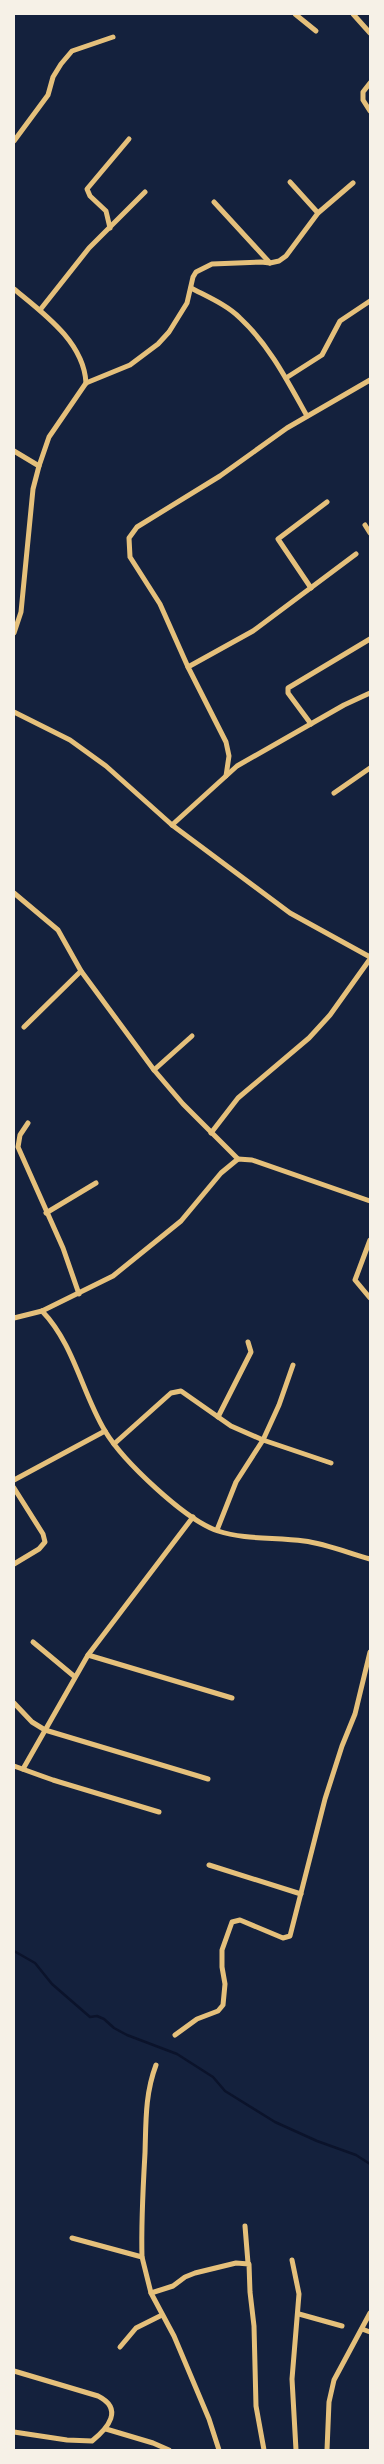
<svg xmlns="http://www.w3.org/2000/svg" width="384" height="2464" viewBox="0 0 384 2464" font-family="'Libre Baskerville',serif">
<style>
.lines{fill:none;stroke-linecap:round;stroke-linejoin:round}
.stream{stroke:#0b132b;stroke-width:2.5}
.minor{stroke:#e5c07b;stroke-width:5}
</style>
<rect width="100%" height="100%" fill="#14213d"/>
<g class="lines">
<polyline class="stream" points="14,1951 35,1963 52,1984 90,2017 97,2016 104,2019 114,2028 127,2035 177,2054 213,2077 225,2091 275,2122 317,2141 356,2155 370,2164"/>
<g class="minor">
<polyline points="295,14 316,31"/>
<polyline points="353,14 370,33"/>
<polyline points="370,83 363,92 363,100 370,111"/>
<polyline points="14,141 48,95 53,77 61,64 72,51 113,37"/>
<polyline points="290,182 318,213"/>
<polyline points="214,202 270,263"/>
<polyline points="110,228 106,211 90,196 87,189 129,139"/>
<path d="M191 288C208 297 227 305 240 318 270 346 288 382 307 416"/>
<path d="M14 289C43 313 84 342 86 383"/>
<polyline points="40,310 89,248 145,192"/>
<polyline points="286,378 322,355 340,321 370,301"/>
<polyline points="14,451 39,466"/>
<polyline points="365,525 370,533"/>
<polyline points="311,588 278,539 327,502"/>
<polyline points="14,633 21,612 33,489 39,466 49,437 86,383 130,365 158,344 169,332 187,303 193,277 196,272 212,264 261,262 270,263 279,261 286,256 318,213 353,183"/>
<polyline points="188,667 160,604 130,557 129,538 137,527 220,476 287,428 370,380"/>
<polyline points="14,712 70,740 106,766 172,825 290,913 370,957"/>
<polyline points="311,724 288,693 288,688 370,639"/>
<polyline points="226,776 229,756 226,742 188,667 253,631 356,554"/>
<polyline points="334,793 370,768"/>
<polyline points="172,825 237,766 344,705 370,693"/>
<polyline points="14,893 58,930 81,971 154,1070 183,1104 238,1159"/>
<polyline points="24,1027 81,971"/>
<polyline points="154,1070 192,1036"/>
<polyline points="28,1123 20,1135 18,1147 63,1248 79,1294"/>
<polyline points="211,1133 238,1098 309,1038 330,1015 370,959"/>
<polyline points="46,1213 96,1183"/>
<polyline points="370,1240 355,1280 370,1298"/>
<path d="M42 1311C74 1344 82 1393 105 1431 123 1461 185 1520 218 1531 245 1540 276 1537 304 1541 327 1544 348 1553 370 1559"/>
<polyline points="14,1318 42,1311 113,1276 181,1221 221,1173 238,1159 252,1160 370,1201"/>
<polyline points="218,1417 251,1352 248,1342"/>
<polyline points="114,1444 171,1393 181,1391 231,1426 263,1440 331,1463"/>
<polyline points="14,1480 105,1431"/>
<polyline points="14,1488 43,1534 45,1542 39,1549 14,1564"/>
<polyline points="217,1530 236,1482 263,1440 279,1405 293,1365"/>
<polyline points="33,1642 75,1677"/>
<polyline points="88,1655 232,1698"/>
<polyline points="14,1703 32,1722 45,1730 208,1779"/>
<polyline points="14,1766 53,1780 159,1812"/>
<polyline points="23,1769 88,1655 193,1517"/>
<polyline points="209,1865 301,1894"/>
<polyline points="175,2035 197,2019 218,2011 223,2005 225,1984 222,1967 222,1950 232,1922 240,1920 283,1938 290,1936 325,1799 342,1746 355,1714 370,1652"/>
<polyline points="245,2226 248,2263"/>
<polyline points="72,2238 142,2257 151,2293 174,2336 209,2419 219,2450"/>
<path d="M142 2257C141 2222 143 2188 145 2153 146 2122 145 2094 156 2065"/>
<polyline points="292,2260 299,2294 292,2379 296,2450"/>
<polyline points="151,2293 173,2286 185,2277 195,2273 236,2263 249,2264 250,2292 254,2326 256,2406 264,2450"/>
<polyline points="299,2314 342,2326"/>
<polyline points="362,2329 370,2332"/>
<polyline points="120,2347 136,2328 162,2315"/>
<path d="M14 2371 98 2396C124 2409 108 2428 92 2441L67 2440 14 2432"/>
<polyline points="106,2429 153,2443 169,2450"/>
<polyline points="327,2450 329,2402 334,2380 370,2313"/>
</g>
</g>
<rect width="384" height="2464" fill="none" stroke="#f6f1e7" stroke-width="30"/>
</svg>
